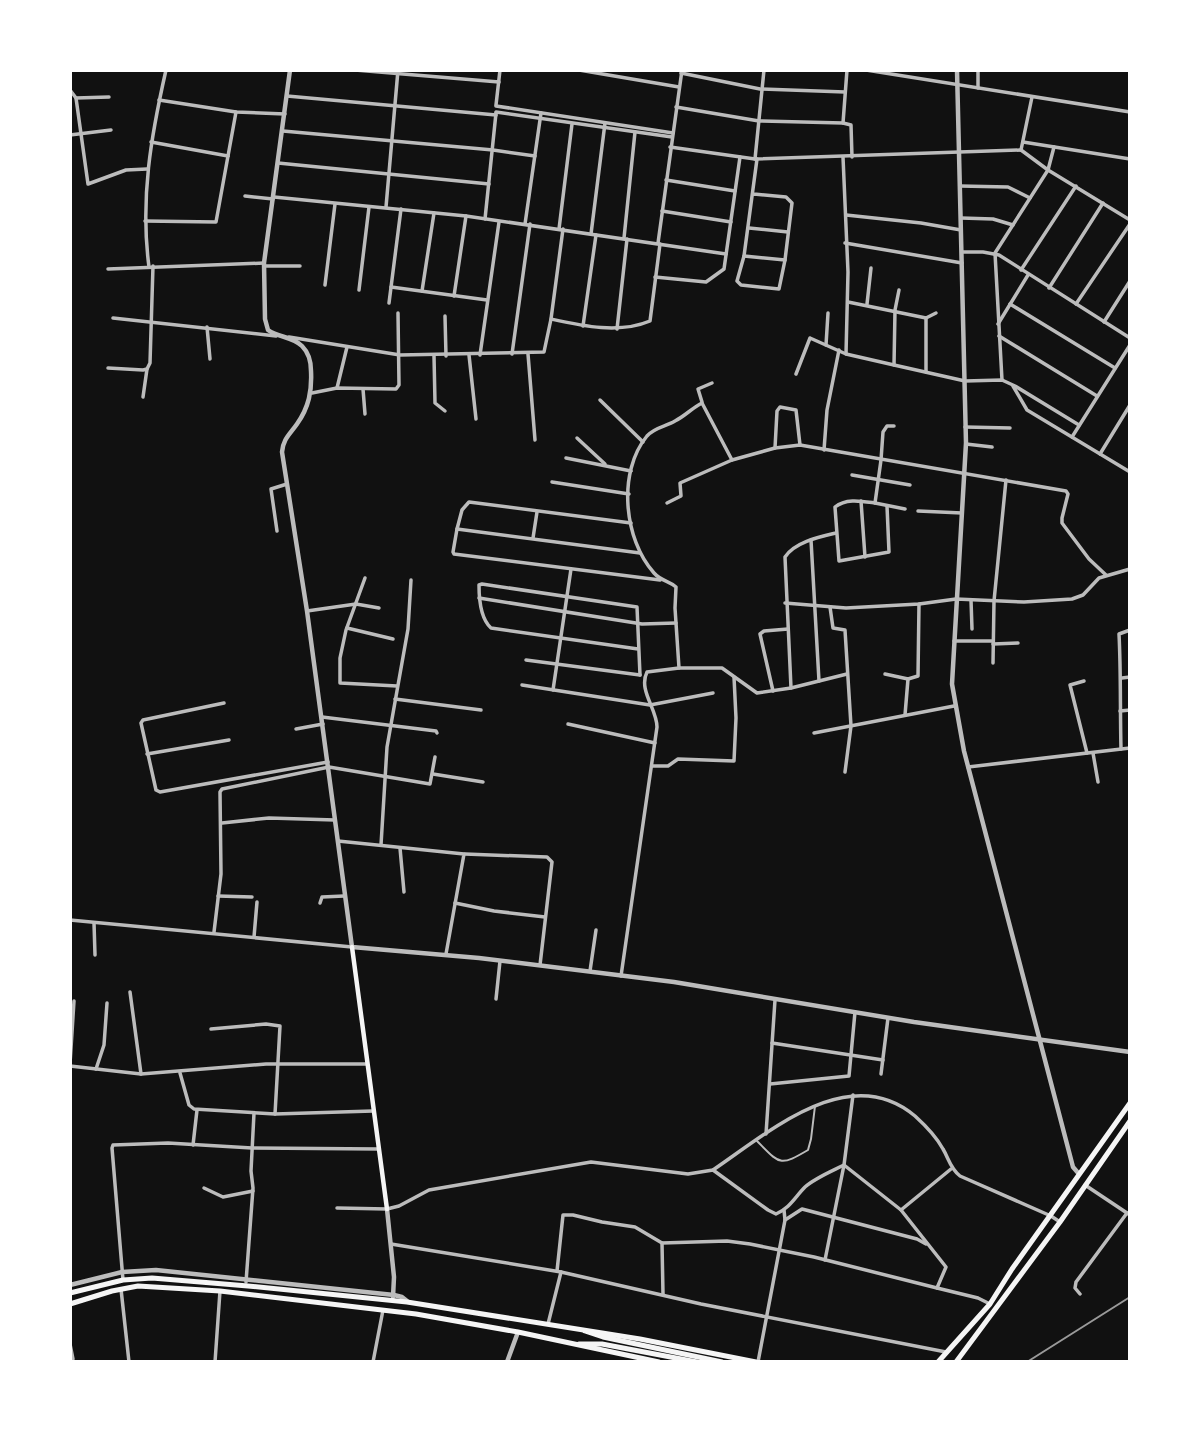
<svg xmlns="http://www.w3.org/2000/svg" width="1200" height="1432" viewBox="0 0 1200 1432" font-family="Quicksand,sans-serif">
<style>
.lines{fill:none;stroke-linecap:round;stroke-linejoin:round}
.service{stroke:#bcbcbc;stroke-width:2}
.minor{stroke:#bcbcbc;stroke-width:3.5}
.tertiary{stroke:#bcbcbc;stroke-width:4.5}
.secondary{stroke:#f5f5f5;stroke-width:4.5}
.primary{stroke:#f5f5f5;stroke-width:5}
.trunk{stroke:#f5f5f5;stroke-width:5}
.rail{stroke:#9a9a9a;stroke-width:2}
</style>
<rect width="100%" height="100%" fill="#111"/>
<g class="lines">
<path class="service" d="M757 1141C780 1164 779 1167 808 1150L811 1139 815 1106"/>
<g class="minor">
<polyline points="355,70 499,82"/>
<polyline points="579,70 679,87"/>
<polyline points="847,70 843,123 851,125 852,157"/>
<polyline points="866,70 1130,112"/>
<polyline points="681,73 760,89 845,92"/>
<polyline points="978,88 978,70"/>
<polyline points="70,90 76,98 88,184 126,170 147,169"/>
<polyline points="287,96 496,115"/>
<polyline points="76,98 109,97"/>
<polyline points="159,100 236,112 285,114"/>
<polyline points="496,105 500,70"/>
<polyline points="496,106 673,133"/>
<polyline points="676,107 759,121 843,123"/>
<polyline points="496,112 672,137"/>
<polyline points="283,131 493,150 535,156"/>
<polyline points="70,135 111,130"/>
<polyline points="151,142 228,156"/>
<polyline points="1023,142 1130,159"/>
<polyline points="670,147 755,159 1021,150"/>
<polyline points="1021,150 1048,170 1130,220"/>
<polyline points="1021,150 1032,97"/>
<polyline points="843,157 848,272 846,354"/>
<polyline points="755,159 764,70"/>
<polyline points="278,163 489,184"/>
<polyline points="666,180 735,191"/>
<polyline points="960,186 1008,187 1030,198"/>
<polyline points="754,194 786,197 792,203 785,260 779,289 741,285 737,281 744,256 757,159"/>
<polyline points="245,196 273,199"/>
<polyline points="274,197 466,216 726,254"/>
<polyline points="386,207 398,70"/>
<polyline points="662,211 731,222"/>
<polyline points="846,215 921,223 961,230"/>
<polyline points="961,218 993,219 1013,225"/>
<polyline points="485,219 496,113"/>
<polyline points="145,221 216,222 236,112"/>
<polyline points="525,224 541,113"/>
<polyline points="749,228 788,232"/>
<polyline points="559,229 572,124"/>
<polyline points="591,234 605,123"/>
<polyline points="624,238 635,132"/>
<polyline points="658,243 682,70"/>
<polyline points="845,243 962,263"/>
<polyline points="962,252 983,252 999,255 1130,338"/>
<polyline points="744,256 785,260"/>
<polyline points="264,266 300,266"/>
<path d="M149 267C140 199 151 136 166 70"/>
<polyline points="108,269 264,263"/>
<polyline points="1021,270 1076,186"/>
<polyline points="655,277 706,282 724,269 740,157"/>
<polyline points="325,285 335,204"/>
<polyline points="391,287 487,300"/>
<polyline points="1049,288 1103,203"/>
<polyline points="359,290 369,207"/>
<polyline points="422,291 434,213"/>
<polyline points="454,296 466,216"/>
<polyline points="848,302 926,318 936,313"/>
<polyline points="389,303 401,209"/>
<polyline points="867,304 871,268"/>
<polyline points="1010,304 1115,368"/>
<polyline points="1076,304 1130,224"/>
<polyline points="445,316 446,356"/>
<polyline points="113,318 276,336"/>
<path d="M551 319C583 326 619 334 650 321L660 244"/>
<polyline points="1104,322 1130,281"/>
<polyline points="998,324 1028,275"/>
<polyline points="583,326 596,235"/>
<polyline points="207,327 210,359"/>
<polyline points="617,329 627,239"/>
<polyline points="999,336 1097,396"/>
<polyline points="289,337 400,355 544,352 551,319 563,229"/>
<polyline points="826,345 828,313"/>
<polyline points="512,354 530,224"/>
<polyline points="528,354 535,440"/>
<polyline points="469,355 476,419"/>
<polyline points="480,355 499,222"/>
<polyline points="434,356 435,403 445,411"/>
<polyline points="894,365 895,310 899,290"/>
<polyline points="108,368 143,370 147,369 150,363 153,266"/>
<polyline points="926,372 926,318"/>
<polyline points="796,374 810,338 846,354 894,365 965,381 1002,380 1015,386 1079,425"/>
<polyline points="1002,380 995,253 1048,170 1054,147"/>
<polyline points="1013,386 1027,410 1130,472"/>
<polyline points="337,388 347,347"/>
<polyline points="363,389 365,414"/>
<polyline points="312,393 337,388 396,389 399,385 398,313"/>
<polyline points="143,397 147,369"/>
<polyline points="600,400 643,442"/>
<polyline points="702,402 698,389 712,383"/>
<polyline points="965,427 1010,428"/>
<polyline points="1072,437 1130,345"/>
<polyline points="577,438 605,464"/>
<polyline points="966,444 992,447"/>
<polyline points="775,448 777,411 780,407 796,410 800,445"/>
<polyline points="824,450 827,410 839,350"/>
<polyline points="1100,454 1130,405"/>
<polyline points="566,458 631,471"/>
<polyline points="852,475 910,485"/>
<polyline points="552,482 629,494"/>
<polyline points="861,501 865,557"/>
<polyline points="667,503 681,496 680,483 732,460"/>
<polyline points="875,503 905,509"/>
<path d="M887 506 889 552 839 561 835 507C846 498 861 501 875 503L881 460 883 432 887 426H894"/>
<polyline points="918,511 962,513"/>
<polyline points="457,529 462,510 469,502 631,523"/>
<polyline points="277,531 271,489 287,484"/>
<polyline points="533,538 537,512"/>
<polyline points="811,540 819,681"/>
<polyline points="640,553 457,529 453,552 454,554 660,580"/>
<polyline points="365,578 346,630 340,658 340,683 397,686"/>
<polyline points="479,598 642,624 676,623"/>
<polyline points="971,600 972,629"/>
<polyline points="785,603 846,608 919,604 956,599 1024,602 1072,599 1083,595 1099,578 1130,569"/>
<polyline points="830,607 833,628 845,630 851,726 845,772"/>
<polyline points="307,611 356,604 379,608"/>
<polyline points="347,628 393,639"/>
<polyline points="954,641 993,641"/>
<polyline points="993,644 1018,643"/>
<path d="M638 649 491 628C481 619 479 599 479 585L482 584 637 607 640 675"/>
<polyline points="526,660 640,675"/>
<polyline points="993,663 994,601 1006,480"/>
<polyline points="679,668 722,668 757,693 791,688 847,674"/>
<polyline points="885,674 908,679 918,676 919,604"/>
<polyline points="1122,678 1130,677"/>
<polyline points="1084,681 1070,685 1087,753"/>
<polyline points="522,685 650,705 713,693"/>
<path d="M791 688 785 557C795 542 819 537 836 533"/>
<polyline points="553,690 571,569"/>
<polyline points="773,691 760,634 764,631 788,629"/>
<polyline points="395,699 481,710"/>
<polyline points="224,703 143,720 141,723 156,790 160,792 328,762"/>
<polyline points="1120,711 1130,710"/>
<polyline points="905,715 908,679"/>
<polyline points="322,717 436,731 437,733"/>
<polyline points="568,724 655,743"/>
<polyline points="296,729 323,724"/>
<polyline points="814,733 954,706"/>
<path d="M1121 749C1120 710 1121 672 1119 634L1130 630"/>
<polyline points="1093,753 1098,782"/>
<polyline points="147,754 229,740"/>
<polyline points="652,766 668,766 678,759 734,761 736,718 734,677"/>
<polyline points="968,767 1130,748"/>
<polyline points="433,774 483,782"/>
<polyline points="222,823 269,818 335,820"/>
<polyline points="338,841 464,854 446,954"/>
<polyline points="381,845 387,747 408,629 411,580"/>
<polyline points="400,848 404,892"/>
<polyline points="465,854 547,857 552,862 540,965"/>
<polyline points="218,896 252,897"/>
<polyline points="320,903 322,897 344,896"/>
<polyline points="455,903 494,911 545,917"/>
<polyline points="70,920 352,947"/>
<polyline points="94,923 95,955"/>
<polyline points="214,932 221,874 220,792 222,789 329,767 430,784 435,757"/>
<polyline points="254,937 257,902"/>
<polyline points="590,971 596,930"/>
<path d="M621 976 657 727C657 709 638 690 647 672L679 668 675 608 676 587C669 581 661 581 654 573 624 540 617 472 647 436 655 427 665 427 675 421 685 416 692 408 702 403L732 460 775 448 800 445 1066 491 1068 494 1062 518V523L1089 559 1106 575"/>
<polyline points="130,992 141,1074"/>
<polyline points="496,999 500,961"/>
<polyline points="772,1043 883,1060"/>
<polyline points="70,1064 74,1001"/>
<polyline points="70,1066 141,1074 266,1064 367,1064"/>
<polyline points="96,1069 104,1045 107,1003"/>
<polyline points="180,1073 189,1105 194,1109 275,1114 280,1026 266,1024 211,1029"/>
<polyline points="881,1074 888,1018"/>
<polyline points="770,1084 849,1076 855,1012"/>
<polyline points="275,1114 373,1111"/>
<polyline points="766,1134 775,1000"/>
<polyline points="193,1145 197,1110"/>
<path d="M713 1170 768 1210 776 1214C790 1208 795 1197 805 1187 815 1178 832 1171 844 1165L853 1095"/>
<polyline points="1085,1185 1130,1215"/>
<polyline points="204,1188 223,1197 253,1191"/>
<path d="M337 1208 387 1209 399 1206 429 1190 591 1162 688 1174 713 1170C768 1133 849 1060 915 1116 926 1126 936 1136 943 1149 949 1159 950 1168 960 1176L1051 1216 1060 1222"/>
<polyline points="901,1210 951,1169"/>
<polyline points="785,1220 802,1209 917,1239 926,1244"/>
<polyline points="662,1243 663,1294"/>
<polyline points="391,1244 561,1272 701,1304 946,1352"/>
<polyline points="825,1260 844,1165 901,1210 946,1267 937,1288 978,1298 990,1304"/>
<polyline points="557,1271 563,1215 573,1215 602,1222 635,1227 662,1243 727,1241 750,1244 814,1257 937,1288"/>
<polyline points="123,1280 112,1148 113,1145 168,1143 252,1148 379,1149"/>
<polyline points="246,1282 253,1188 251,1171 254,1113"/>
<polyline points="121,1289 129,1362"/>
<polyline points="1080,1294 1075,1288 1076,1282 1127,1213"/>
<polyline points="548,1324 561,1272"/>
<polyline points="70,1344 73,1359"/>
<polyline points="215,1362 220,1291"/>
<polyline points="373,1362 383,1310"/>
<polyline points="758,1362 785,1220 784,1210"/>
</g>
<g class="tertiary">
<path d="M290 70 264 263 265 319 268 330C279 338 292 336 302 346 309 353 311 362 311 371 312 391 309 407 297 424 290 434 283 439 282 452L307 611 352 947 479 958 674 982 914 1022 1130 1052"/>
<polyline points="957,70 966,443 952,684 964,751 1073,1167 1079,1174"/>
<polyline points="387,1209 394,1277 393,1297"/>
<polyline points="70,1285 122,1272 156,1270 394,1295 402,1297 407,1301"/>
<polyline points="507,1362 518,1332"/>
</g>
<polyline class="secondary" points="352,947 387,1209"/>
<g class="primary">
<polyline points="585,1331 603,1337 722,1362"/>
<polyline points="579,1344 602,1344 697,1362"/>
</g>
<g class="trunk">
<polyline points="70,1293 123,1280 152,1278 248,1286 407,1302 640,1339 756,1362"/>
<polyline points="70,1304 112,1291 138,1286 220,1291 416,1314 518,1332 659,1362"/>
<polyline points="938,1362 990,1304 1012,1269 1130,1103"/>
<polyline points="956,1362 1060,1222 1130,1121"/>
</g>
<polyline class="rail" points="1027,1362 1130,1297"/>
</g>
<rect width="1200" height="1432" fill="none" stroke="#ffffff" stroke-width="144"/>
</svg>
